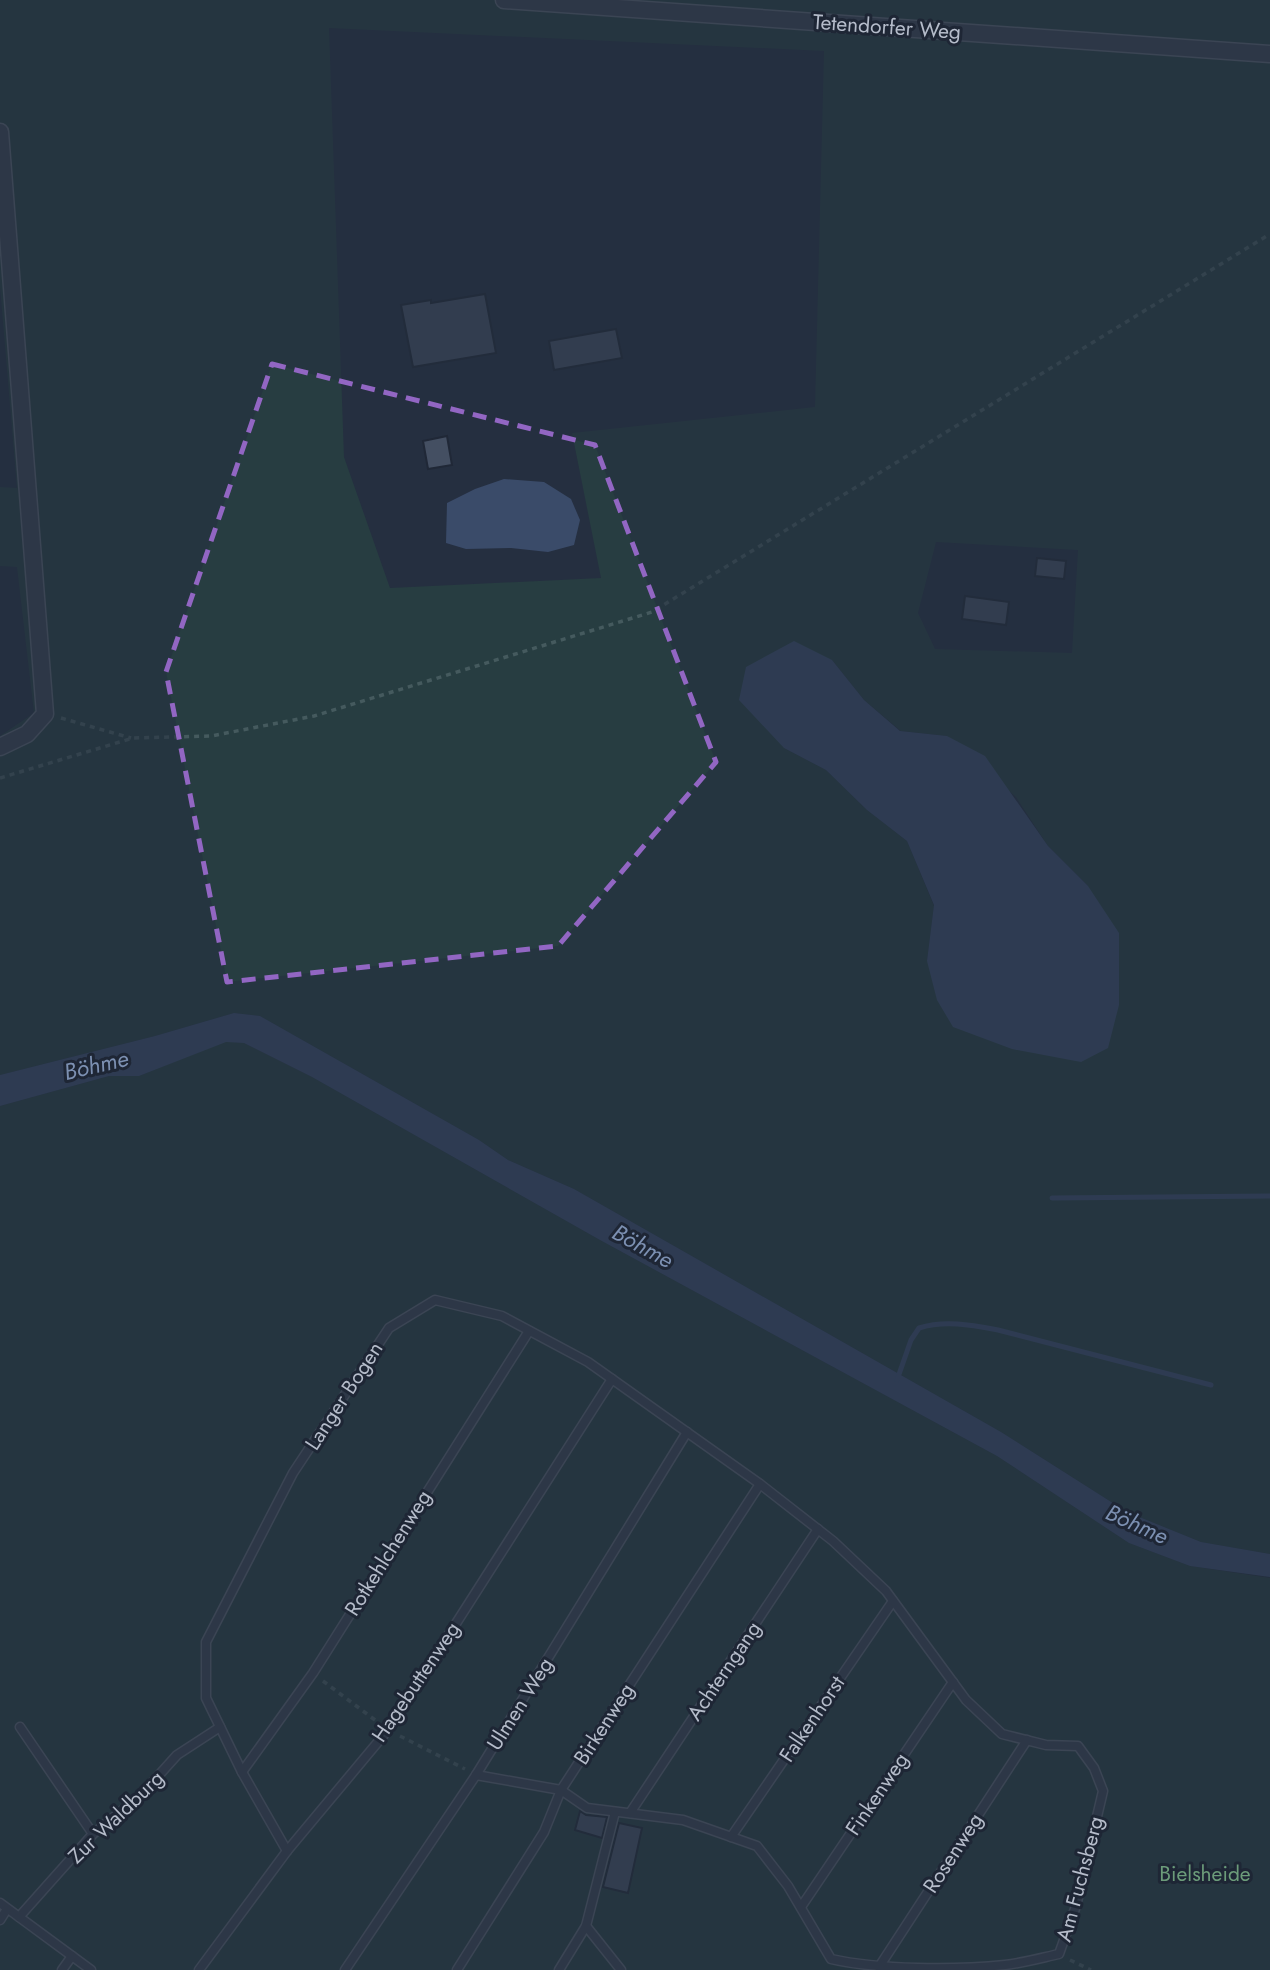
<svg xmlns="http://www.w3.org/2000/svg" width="1270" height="1970" viewBox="0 0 1270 1970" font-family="Jost,sans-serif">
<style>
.green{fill:#273d41;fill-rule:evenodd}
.water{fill:#3a4b69}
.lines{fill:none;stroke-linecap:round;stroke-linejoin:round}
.stream{stroke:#3a4b69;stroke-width:5}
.building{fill:#444f62;stroke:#202837;stroke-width:2}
.lane-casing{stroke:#575f6d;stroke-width:11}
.street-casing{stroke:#575f6d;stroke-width:19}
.path{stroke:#455a5e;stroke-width:3.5;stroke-dasharray:5 5;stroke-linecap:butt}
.lane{stroke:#394150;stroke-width:8}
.street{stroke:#394150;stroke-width:16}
.marked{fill:none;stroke:#9266c3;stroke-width:5;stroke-dasharray:14 9;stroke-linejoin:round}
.labels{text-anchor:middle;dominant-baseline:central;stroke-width:6;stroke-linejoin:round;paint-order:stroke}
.street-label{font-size:21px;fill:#b5bcca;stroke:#1e2635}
.park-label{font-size:21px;fill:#6c9c7a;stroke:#1e2635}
.water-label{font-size:23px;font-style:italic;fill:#7c90b2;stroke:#1e2635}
</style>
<rect width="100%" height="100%" fill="#252f40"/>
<g class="green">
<path d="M0 0H1270V1554L1201 1542 1127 1512 1001 1432 574 1189 508 1160 479 1140 260 1016 234 1013 155 1036 0 1075V736L34 713 17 567 0 566V487L17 488 0 287ZM329 28 824 51 815 407 572 433 601 578 390 588 344 457ZM936 542 1078 550 1072 653 935 649 918 613ZM832 660 864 700 901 731 947 736 1016 797 1048 846 1088 886 927 961 934 906 907 841 867 810 826 770 784 748Z"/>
<polygon points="226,1041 244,1043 312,1077 600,1240 997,1456 1129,1543 1190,1566 1270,1578 1270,1970 0,1970 0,1106 109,1076 139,1076"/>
</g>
<g class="water">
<polygon points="504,479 544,482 571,499 580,520 574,545 548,552 511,548 466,549 446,543 447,503 475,489"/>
<polygon points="794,641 832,660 864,700 900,731 947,736 985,756 1048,846 1088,886 1119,933 1119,1005 1108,1048 1081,1062 1012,1049 953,1027 937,1000 927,961 934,905 907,841 867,810 826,770 784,748 739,700 746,667"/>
<polygon points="234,1013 260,1016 479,1140 508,1160 574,1189 1001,1432 1127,1512 1201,1542 1270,1554 1270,1577 1190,1566 1129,1543 997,1456 600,1240 312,1077 244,1043 226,1042 139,1076 109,1076 0,1106 0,1075 155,1036"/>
</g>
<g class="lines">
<g class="stream">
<polyline points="1052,1198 1270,1196"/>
<path d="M897 1380 911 1340 919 1328C945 1320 971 1325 998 1330L1211 1385"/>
</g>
</g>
<g class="building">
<polygon points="485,294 496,353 413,367 401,305 431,300 431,303"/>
<polygon points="616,329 622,358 554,370 549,341"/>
<polygon points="447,436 452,465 428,469 423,441"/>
<polygon points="1037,558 1066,561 1064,579 1035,576"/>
<polygon points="965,596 1009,602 1006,625 962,619"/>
<polygon points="580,1811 586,1815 607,1817 602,1838 575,1830"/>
<polygon points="619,1823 642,1828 628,1893 603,1887"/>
</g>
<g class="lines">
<g class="lane-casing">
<g id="lane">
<polyline points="20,1727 93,1834"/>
<polyline points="242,1772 313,1673 529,1331"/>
<polyline points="630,1813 818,1529"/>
<polyline points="731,1837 893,1601"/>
<path d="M287 1851 242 1772 206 1698V1642L293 1473 389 1328 435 1300 502 1316 588 1362 760 1484 833 1541 886 1591 966 1700 1002 1734 1046 1745 1078 1746 1094 1768 1103 1791 1076 1906 1059 1954C1041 1958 1023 1963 1005 1965 955 1970 880 1970 831 1959L788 1886 757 1846 683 1820 587 1808 561 1790 476 1775"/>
<polyline points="0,1903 91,1970"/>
<polyline points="801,1907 953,1682"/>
<polyline points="19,1917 93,1834 141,1795 177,1755 220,1727"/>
<polyline points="0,1920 7,1909"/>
<polyline points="586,1926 621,1970"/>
<polyline points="879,1967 1027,1740"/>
<polyline points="62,1970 72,1956"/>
<polyline points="199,1970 287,1851 388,1730 612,1379"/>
<polyline points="345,1970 476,1775 687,1432"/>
<polyline points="457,1970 544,1832 561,1790 760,1484"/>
<polyline points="559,1970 586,1926 615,1812"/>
</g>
</g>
<g class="street-casing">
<g id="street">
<polyline points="504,0 1270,54"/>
<polyline points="0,132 45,714 27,734 0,747"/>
</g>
</g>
<g class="path">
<polyline points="61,718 131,738"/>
<polyline points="0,778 133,738 211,736 314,716 652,612 1270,234"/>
<polyline points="323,1681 379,1723"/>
<polyline points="400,1736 465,1769"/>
<polyline points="1070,1960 1091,1970"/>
</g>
<use href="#lane" class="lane"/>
<use href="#street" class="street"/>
</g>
<path d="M0 0H1270V1970H0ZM272 364 595 445 716 762 558 946 227 982 166 672Z" fill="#252f40" fill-opacity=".55" fill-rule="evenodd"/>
<path class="marked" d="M272 364 595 445 716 762 558 946 227 982 166 672Z"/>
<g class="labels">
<g class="street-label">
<text transform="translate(887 27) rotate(4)">Tetendorfer Weg</text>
<text transform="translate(344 1396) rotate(-57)">Langer Bogen</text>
<text transform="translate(388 1553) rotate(-58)">Rotkehlchenweg</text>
<text transform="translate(724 1671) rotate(-56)">Achterngang</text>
<text transform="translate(416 1682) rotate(-56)">Hagebuttenweg</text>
<text transform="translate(520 1704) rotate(-58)">Ulmen Weg</text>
<text transform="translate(812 1719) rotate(-56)">Falkenhorst</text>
<text transform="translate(604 1724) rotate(-57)">Birkenweg</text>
<text transform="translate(877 1794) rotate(-56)">Finkenweg</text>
<text transform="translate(116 1817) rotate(-44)">Zur Waldburg</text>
<text transform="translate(953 1853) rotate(-57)">Rosenweg</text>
<text transform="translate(1080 1879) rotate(-75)">Am Fuchsberg</text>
</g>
<g class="park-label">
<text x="1205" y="1874">Bielsheide</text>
</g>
<g class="water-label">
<text transform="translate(96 1065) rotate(-13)">Böhme</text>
<text transform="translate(643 1246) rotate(29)">Böhme</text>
<text transform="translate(1137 1524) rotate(24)">Böhme</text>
</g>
</g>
</svg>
